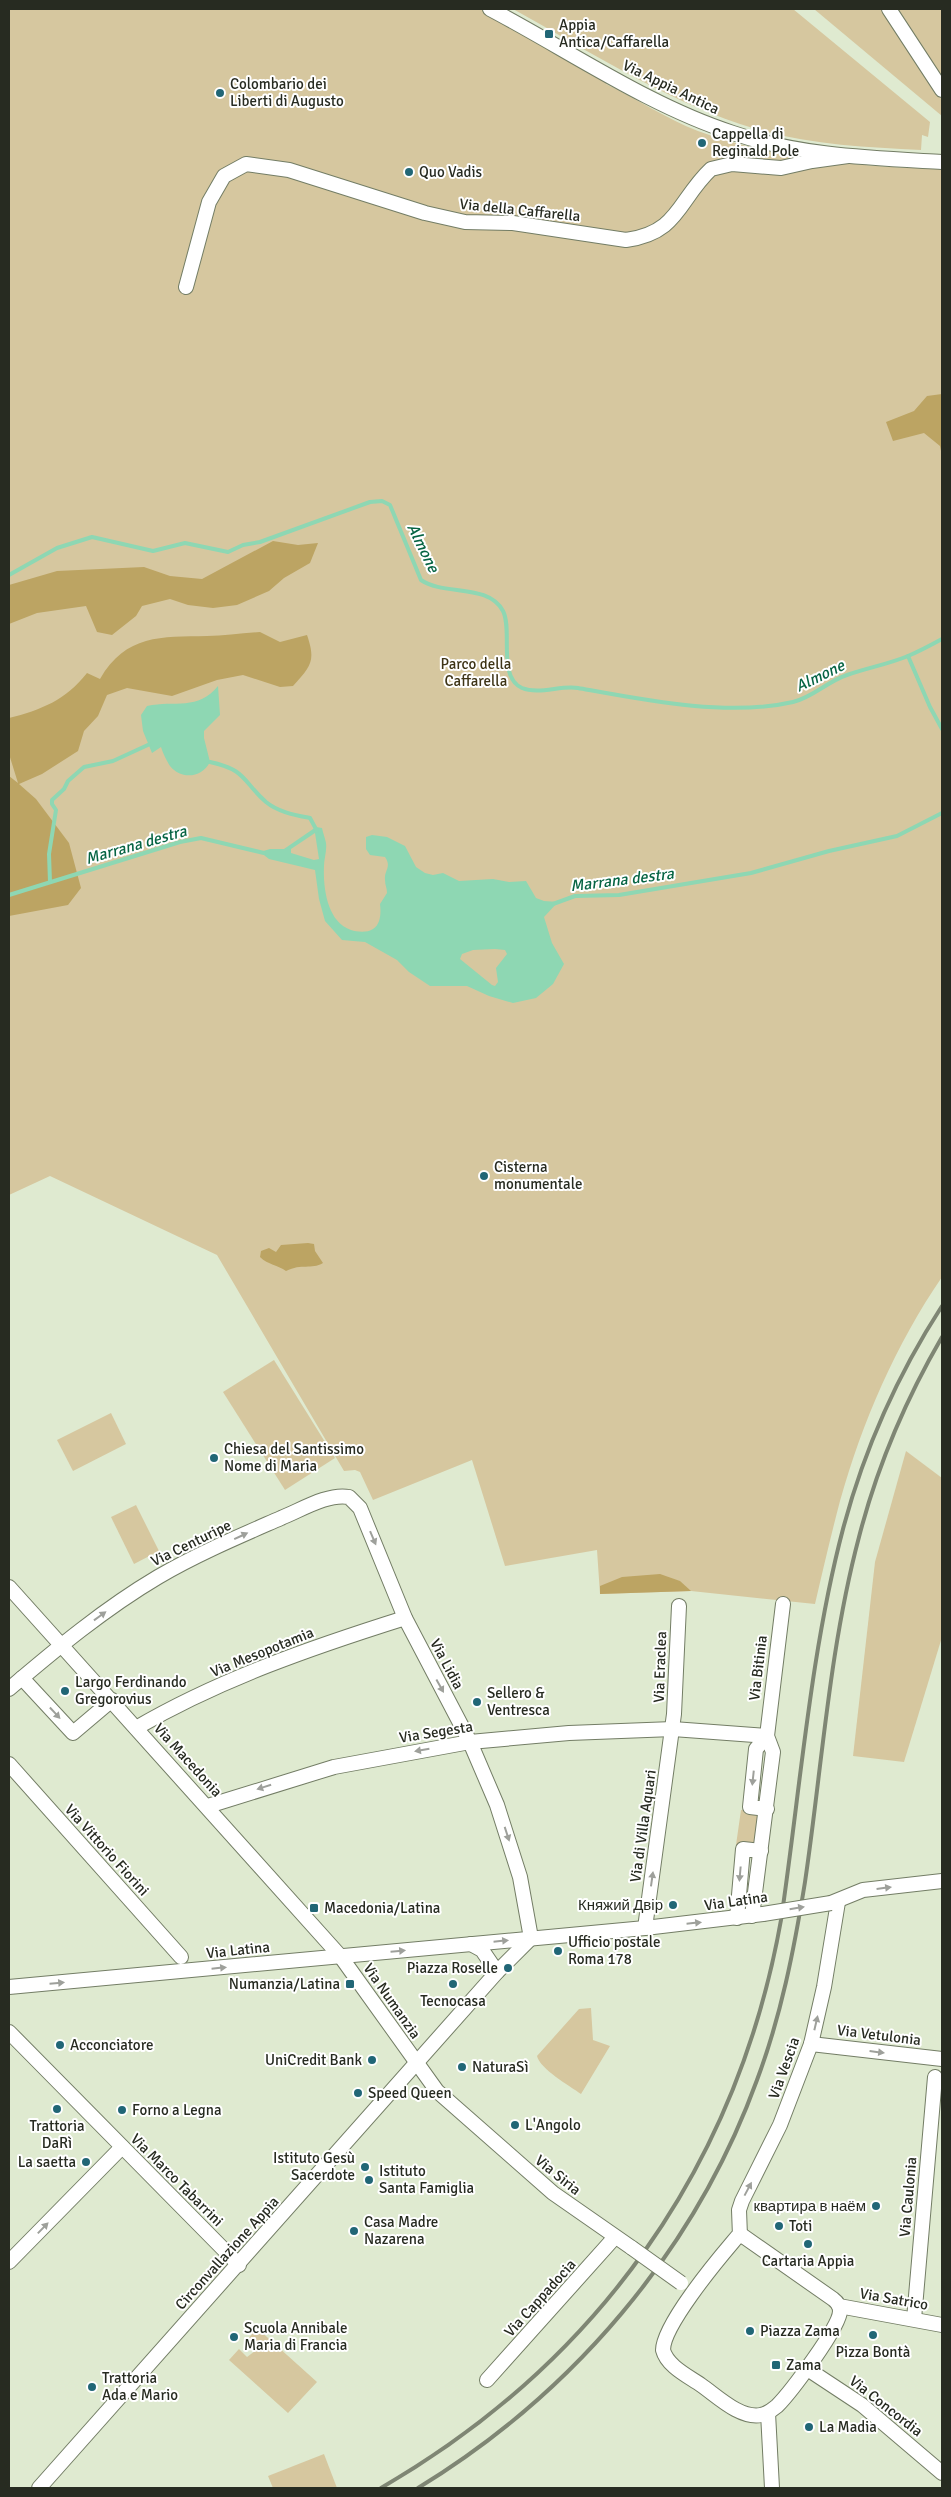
<svg xmlns="http://www.w3.org/2000/svg" width="951" height="2497" viewBox="0 0 951 2497" font-family="Signika,sans-serif">
<style>
.green{fill:#d6c79f}
.forest{fill:#bca463}
.water{fill:#8ed7b3;fill-rule:evenodd}
.lines{fill:none;stroke-linecap:round;stroke-linejoin:round}
.stream{stroke:#8ed7b3;stroke-width:4}
.minor-casing{stroke:#737d65;stroke-width:16}
.minor{stroke:#fff;stroke-width:14}
.rail{stroke:#7f8674;stroke-width:4}
.minor-bridge-casing{stroke:#737d65;stroke-width:16;stroke-linecap:butt}
.minor-bridge{stroke:#fff;stroke-width:14}
.oneway{fill:#9ea09b}
.poi-dot{fill:#216676;stroke:#fff;stroke-width:2}
.labels{text-anchor:middle;dominant-baseline:central;stroke-width:4;stroke-linejoin:round;paint-order:stroke}
.poi-label{font-size:15px;fill:#272b21;stroke:#fff;text-anchor:start}
.street-label{font-size:15px;fill:#272b21;stroke:#fff}
.park-label{font-size:15px;fill:#3e3416;stroke:#fff}
.water-label{font-size:16px;font-style:italic;fill:#066443;stroke:#fff}
</style>
<rect width="100%" height="100%" fill="#dfead0"/>
<g class="green">
<path d="M9 9H481L609 83 606 84C637 99 667 119 698 131 777 160 859 167 942 169V1277C896 1344 862 1422 840 1501 831 1535 823 1570 815 1604L691 1591 600 1594 597 1550 505 1566 472 1460 373 1500 360 1472 355 1470 344 1471 217 1255 50 1176 9 1195Z"/>
<path d="M513 9H793L930 122 928 137 922 135 921 150C860 147 798 144 740 124 660 97 587 50 513 9Z"/>
<polygon points="814,9 882,9 942,100 942,116"/>
<polygon points="896,9 942,9 942,80"/>
<polygon points="274,1360 335,1458 285,1490 223,1392"/>
<polygon points="111,1413 126,1444 73,1471 57,1440"/>
<polygon points="906,1451 942,1478 942,1637 904,1762 853,1756 875,1562"/>
<polygon points="136,1505 159,1551 134,1564 111,1517"/>
<polygon points="741,1810 762,1812 757,1847 736,1845"/>
<path d="M591 2008 593 2040 610 2046 581 2094C570 2086 540 2069 537 2056L579 2009Z"/>
<polygon points="257,2328 317,2382 288,2413 229,2360 239,2349 247,2357 255,2351 254,2346 247,2340"/>
<polygon points="324,2454 337,2488 273,2488 268,2476"/>
</g>
<g class="forest">
<polygon points="942,394 942,456 940,446 924,433 893,441 886,422 914,411 927,396"/>
<polygon points="273,541 298,545 318,543 310,563 284,578 269,591 237,605 213,608 188,605 170,599 142,606 136,616 112,635 97,632 86,606 37,613 9,624 9,585 57,571 144,567 170,576 202,579"/>
<path d="M260 632 280 642 307 635C316 661 311 666 293 686L280 687 243 675 217 680 172 696 127 688 107 695 98 716 84 731 78 751 42 774 19 784 36 799 69 843 81 888 68 905 9 916V776L18 783 9 754V718C41 710 66 700 87 673L100 679C126 634 161 637 207 636 224 636 242 633 260 632Z"/>
<path d="M308 1243 314 1244 315 1251 323 1263C311 1270 302 1263 286 1271 278 1265 268 1265 260 1257L261 1251 269 1248 276 1252 281 1245Z"/>
<polygon points="660,1574 680,1581 691,1591 600,1594 600,1586 622,1577"/>
</g>
<g class="water">
<path d="M218 686 220 715 204 731V738L210 762C202 778 181 780 170 766 166 760 163 753 161 747L152 753 143 731 141 715 147 706C175 700 198 711 218 686Z"/>
<path d="M316 827 322 828C323 833 325 838 326 843 327 851 324 859 324 866 323 888 327 922 351 930 357 932 367 933 373 929 381 924 381 912 380 904L387 893C387 888 385 885 385 880 384 870 392 867 385 857L370 855 366 849V837L372 835 387 837 405 846 416 867 425 873 433 875 443 873 459 881 493 879 509 882 526 881 536 898 544 901 558 902 544 917 552 943 564 964 553 984 536 998 513 1003 489 996 467 986H430L409 972 397 960 365 942 342 940 325 921 319 899 315 870 269 859 260 852 270 849H284ZM315 833 319 859 314 860 291 853V849ZM495 949 505 950 507 954 496 968 498 982 495 986 492 985 460 959 462 954 473 950Z"/>
</g>
<g class="lines">
<g class="stream">
<path d="M9 575 57 548 92 537 153 551 185 543 228 552 243 545 260 542 370 502 382 501 390 505 421 580C444 596 488 583 503 611 513 630 497 677 522 688 539 695 561 685 578 688 644 700 728 717 793 702 812 698 828 681 847 675 867 668 889 664 908 656 920 651 931 645 942 639"/>
<polyline points="908,656 930,707 942,729"/>
<path d="M210 762C247 770 242 781 266 802 278 812 295 815 310 818L317 831"/>
<polyline points="50,882 49,854 56,810 52,804 52,800 64,789 68,781 84,767 113,761 150,744"/>
<polyline points="9,895 180,842 201,838 264,853"/>
<polyline points="553,904 575,896 619,895 751,873 829,851 897,836 942,813"/>
</g>
<g class="minor-casing">
<g id="minor">
<path d="M490 9C568 50 649 106 733 133 800 156 872 158 942 162"/>
<polyline points="889,9 942,90"/>
<path d="M186 287 209 202 224 176 246 164 289 170 425 213 465 222 513 223 626 240C679 233 678 200 711 169L732 164 781 168 812 161 848 156"/>
<polyline points="9,1587 341,1957 437,2091 553,2193 632,2248"/>
<polyline points="22,1678 73,1733 112,1700"/>
<path d="M9 1689C56 1649 104 1609 158 1577 197 1554 240 1536 281 1518 301 1510 328 1493 349 1497L360 1508 405 1618 470 1742 497 1805 520 1877 531 1938"/>
<path d="M136 1728C220 1679 313 1647 405 1618"/>
<polyline points="767,1736 756,1749 750,1807 767,1809"/>
<polyline points="9,1764 181,1957"/>
<polyline points="208,1806 334,1767 470,1742 569,1733 673,1729 767,1736"/>
<polyline points="831,1903 863,1890 942,1881"/>
<polyline points="752,1916 773,1752 767,1736 783,1604"/>
<polyline points="737,1918 743,1849 761,1851"/>
<polyline points="645,1928 674,1714 679,1606"/>
<polyline points="471,1944 482,1950 497,1972"/>
<polyline points="9,1987 645,1928 763,1914"/>
<polyline points="9,2032 239,2265"/>
<polyline points="811,2044 942,2059"/>
<polyline points="740,2236 739,2210 742,2201 780,2125 811,2044 824,1987 838,1902"/>
<path d="M743 2236 833 2299C837 2302 840 2306 840 2311 840 2327 790 2393 777 2406 772 2410 767 2414 761 2415 740 2419 717 2396 701 2385 688 2376 667 2366 663 2350 663 2326 715 2263 732 2243L737 2237Z"/>
<polyline points="9,2262 122,2147"/>
<polyline points="839,2306 942,2325"/>
<polyline points="914,2319 935,2077"/>
<polyline points="806,2368 862,2405 942,2473"/>
<polyline points="487,2380 615,2237"/>
<polyline points="768,2413 772,2488"/>
<polyline points="39,2488 497,1972 531,1938"/>
</g>
</g>
<use href="#minor" class="minor"/>
<g class="rail">
<path d="M381 2488C597 2363 737 2167 781 1920 800 1792 810 1654 843 1529 864 1450 898 1374 942 1306"/>
<path d="M418 2488C572 2394 695 2251 757 2080 781 2016 794 1950 805 1882 822 1767 829 1650 859 1537 877 1467 906 1399 942 1337"/>
</g>
<g class="minor-bridge-casing">
<g id="minor-bridge">
<polyline points="763,1914 831,1903"/>
<polyline points="632,2248 681,2283"/>
</g>
</g>
<use href="#minor-bridge" class="minor-bridge"/>
</g>
<defs><path id="oneway-solid" d="M-6-.8H1V-3.2L6.5 0L1 3.2V.8H-6Z" transform="scale(1.25)"/></defs>
<g class="oneway">
<use href="#oneway-solid" transform="translate(241 1536) rotate(-25)"/>
<use href="#oneway-solid" transform="translate(373 1538) rotate(67)"/>
<use href="#oneway-solid" transform="translate(100 1616) rotate(-36)"/>
<use href="#oneway-solid" transform="translate(440 1686) rotate(61)"/>
<use href="#oneway-solid" transform="translate(55 1713) rotate(47)"/>
<use href="#oneway-solid" transform="translate(422 1750) rotate(170)"/>
<use href="#oneway-solid" transform="translate(753 1778) rotate(96)"/>
<use href="#oneway-solid" transform="translate(264 1787) rotate(162)"/>
<use href="#oneway-solid" transform="translate(507 1834) rotate(72)"/>
<use href="#oneway-solid" transform="translate(740 1874) rotate(95)"/>
<use href="#oneway-solid" transform="translate(652 1879) rotate(-82)"/>
<use href="#oneway-solid" transform="translate(884 1888) rotate(-7)"/>
<use href="#oneway-solid" transform="translate(797 1908) rotate(-9)"/>
<use href="#oneway-solid" transform="translate(694 1923) rotate(-6)"/>
<use href="#oneway-solid" transform="translate(501 1941) rotate(-6)"/>
<use href="#oneway-solid" transform="translate(398 1951) rotate(-5)"/>
<use href="#oneway-solid" transform="translate(219 1968) rotate(-6)"/>
<use href="#oneway-solid" transform="translate(57 1983) rotate(-5)"/>
<use href="#oneway-solid" transform="translate(816 2023) rotate(-77)"/>
<use href="#oneway-solid" transform="translate(877 2052) rotate(7)"/>
<use href="#oneway-solid" transform="translate(748 2189) rotate(-62)"/>
<use href="#oneway-solid" transform="translate(43 2228) rotate(-46)"/>
</g>
<g class="poi-dot">
<rect x="544" y="29" width="10" height="10" rx="2.5"/>
<circle cx="220" cy="93" r="5"/>
<circle cx="702" cy="143" r="5"/>
<circle cx="409" cy="172" r="5"/>
<circle cx="484" cy="1176" r="5"/>
<circle cx="214" cy="1458" r="5"/>
<circle cx="65" cy="1691" r="5"/>
<circle cx="477" cy="1702" r="5"/>
<circle cx="673" cy="1905" r="5"/>
<rect x="309" y="1903" width="10" height="10" rx="2.5"/>
<circle cx="558" cy="1951" r="5"/>
<circle cx="508" cy="1968" r="5"/>
<rect x="345" y="1979" width="10" height="10" rx="2.5"/>
<circle cx="453" cy="1984" r="5"/>
<circle cx="60" cy="2045" r="5"/>
<circle cx="372" cy="2060" r="5"/>
<circle cx="462" cy="2067" r="5"/>
<circle cx="358" cy="2093" r="5"/>
<circle cx="57" cy="2109" r="5"/>
<circle cx="122" cy="2110" r="5"/>
<circle cx="515" cy="2125" r="5"/>
<circle cx="86" cy="2162" r="5"/>
<circle cx="365" cy="2167" r="5"/>
<circle cx="369" cy="2180" r="5"/>
<circle cx="876" cy="2206" r="5"/>
<circle cx="779" cy="2226" r="5"/>
<circle cx="354" cy="2231" r="5"/>
<circle cx="808" cy="2244" r="5"/>
<circle cx="750" cy="2331" r="5"/>
<circle cx="873" cy="2335" r="5"/>
<circle cx="234" cy="2337" r="5"/>
<rect x="771" y="2360" width="10" height="10" rx="2.5"/>
<circle cx="92" cy="2387" r="5"/>
<circle cx="809" cy="2427" r="5"/>
</g>
<g class="labels">
<g class="poi-label">
<text x="559" y="25">Appia<tspan x="559" dy="17">Antica/Caffarella</tspan></text>
<text x="230" y="84">Colombario dei<tspan x="230" dy="17">Liberti di Augusto</tspan></text>
<text x="712" y="134">Cappella di<tspan x="712" dy="17">Reginald Pole</tspan></text>
<text x="419" y="172">Quo Vadis</text>
<text x="494" y="1167">Cisterna<tspan x="494" dy="17">monumentale</tspan></text>
<text x="224" y="1449">Chiesa del Santissimo<tspan x="224" dy="17">Nome di Maria</tspan></text>
<text x="75" y="1682">Largo Ferdinando<tspan x="75" dy="17">Gregorovius</tspan></text>
<text x="487" y="1693">Sellero &amp;<tspan x="487" dy="17">Ventresca</tspan></text>
<text x="663" y="1905" text-anchor="end">Княжий Двір</text>
<text x="324" y="1908">Macedonia/Latina</text>
<text x="568" y="1942">Ufficio postale<tspan x="568" dy="17">Roma 178</tspan></text>
<text x="498" y="1968" text-anchor="end">Piazza Roselle</text>
<text x="340" y="1984" text-anchor="end">Numanzia/Latina</text>
<text x="453" y="2001" text-anchor="middle">Tecnocasa</text>
<text x="70" y="2045">Acconciatore</text>
<text x="362" y="2060" text-anchor="end">UniCredit Bank</text>
<text x="472" y="2067">NaturaSì</text>
<text x="368" y="2093">Speed Queen</text>
<text x="132" y="2110">Forno a Legna</text>
<text x="525" y="2125">L'Angolo</text>
<text x="57" y="2126" text-anchor="middle">Trattoria<tspan x="57" dy="17">DaRì</tspan></text>
<text x="355" y="2158" text-anchor="end">Istituto Gesù<tspan x="355" dy="17">Sacerdote</tspan></text>
<text x="76" y="2162" text-anchor="end">La saetta</text>
<text x="379" y="2171">Istituto<tspan x="379" dy="17">Santa Famiglia</tspan></text>
<text x="866" y="2206" text-anchor="end">квартира в наём</text>
<text x="364" y="2222">Casa Madre<tspan x="364" dy="17">Nazarena</tspan></text>
<text x="789" y="2226">Toti</text>
<text x="808" y="2261" text-anchor="middle">Cartaria Appia</text>
<text x="244" y="2328">Scuola Annibale<tspan x="244" dy="17">Maria di Francia</tspan></text>
<text x="760" y="2331">Piazza Zama</text>
<text x="873" y="2352" text-anchor="middle">Pizza Bontà</text>
<text x="786" y="2365">Zama</text>
<text x="102" y="2378">Trattoria<tspan x="102" dy="17">Ada e Mario</tspan></text>
<text x="819" y="2427">La Madia</text>
</g>
<g class="street-label">
<text transform="translate(671 87) rotate(26)">Via Appia Antica</text>
<text transform="translate(520 210) rotate(6)">Via della Caffarella</text>
<text transform="translate(191 1543) rotate(-26)">Via Centuripe</text>
<text transform="translate(262 1652) rotate(-22)">Via Mesopotamia</text>
<text transform="translate(447 1664) rotate(62)">Via Lidia</text>
<text transform="translate(660 1667) rotate(-88)">Via Eraclea</text>
<text transform="translate(758 1668) rotate(-83)">Via Bitinia</text>
<text transform="translate(436 1732) rotate(-9)">Via Segesta</text>
<text transform="translate(188 1760) rotate(48)">Via Macedonia</text>
<text transform="translate(643 1826) rotate(-82)">Via di Villa Aquari</text>
<text transform="translate(107 1850) rotate(48)">Via Vittorio Fiorini</text>
<text transform="translate(736 1901) rotate(-8)">Via Latina</text>
<text transform="translate(238 1950) rotate(-6)">Via Latina</text>
<text transform="translate(392 2001) rotate(55)">Via Numanzia</text>
<text transform="translate(879 2035) rotate(7)">Via Vetulonia</text>
<text transform="translate(784 2068) rotate(-70)">Via Vescia</text>
<text transform="translate(558 2175) rotate(39)">Via Siria</text>
<text transform="translate(177 2180) rotate(45)">Via Marco Tabarrini</text>
<text transform="translate(908 2197) rotate(-85)">Via Caulonia</text>
<text transform="translate(227 2253) rotate(-48)">Circonvallazione Appia</text>
<text transform="translate(540 2298) rotate(-48)">Via Cappadocia</text>
<text transform="translate(894 2299) rotate(10)">Via Satrico</text>
<text transform="translate(886 2406) rotate(38)">Via Concordia</text>
</g>
<g class="park-label">
<text x="476" y="664">Parco della<tspan x="476" dy="17">Caffarella</tspan></text>
</g>
<g class="water-label">
<text transform="translate(423 548) rotate(64)">Almone</text>
<text transform="translate(820 676) rotate(-26)">Almone</text>
<text transform="translate(136 845) rotate(-16)">Marrana destra</text>
<text transform="translate(622 880) rotate(-7)">Marrana destra</text>
</g>
</g>
<rect width="951" height="2497" fill="none" stroke="#272b21" stroke-width="20"/>
</svg>
